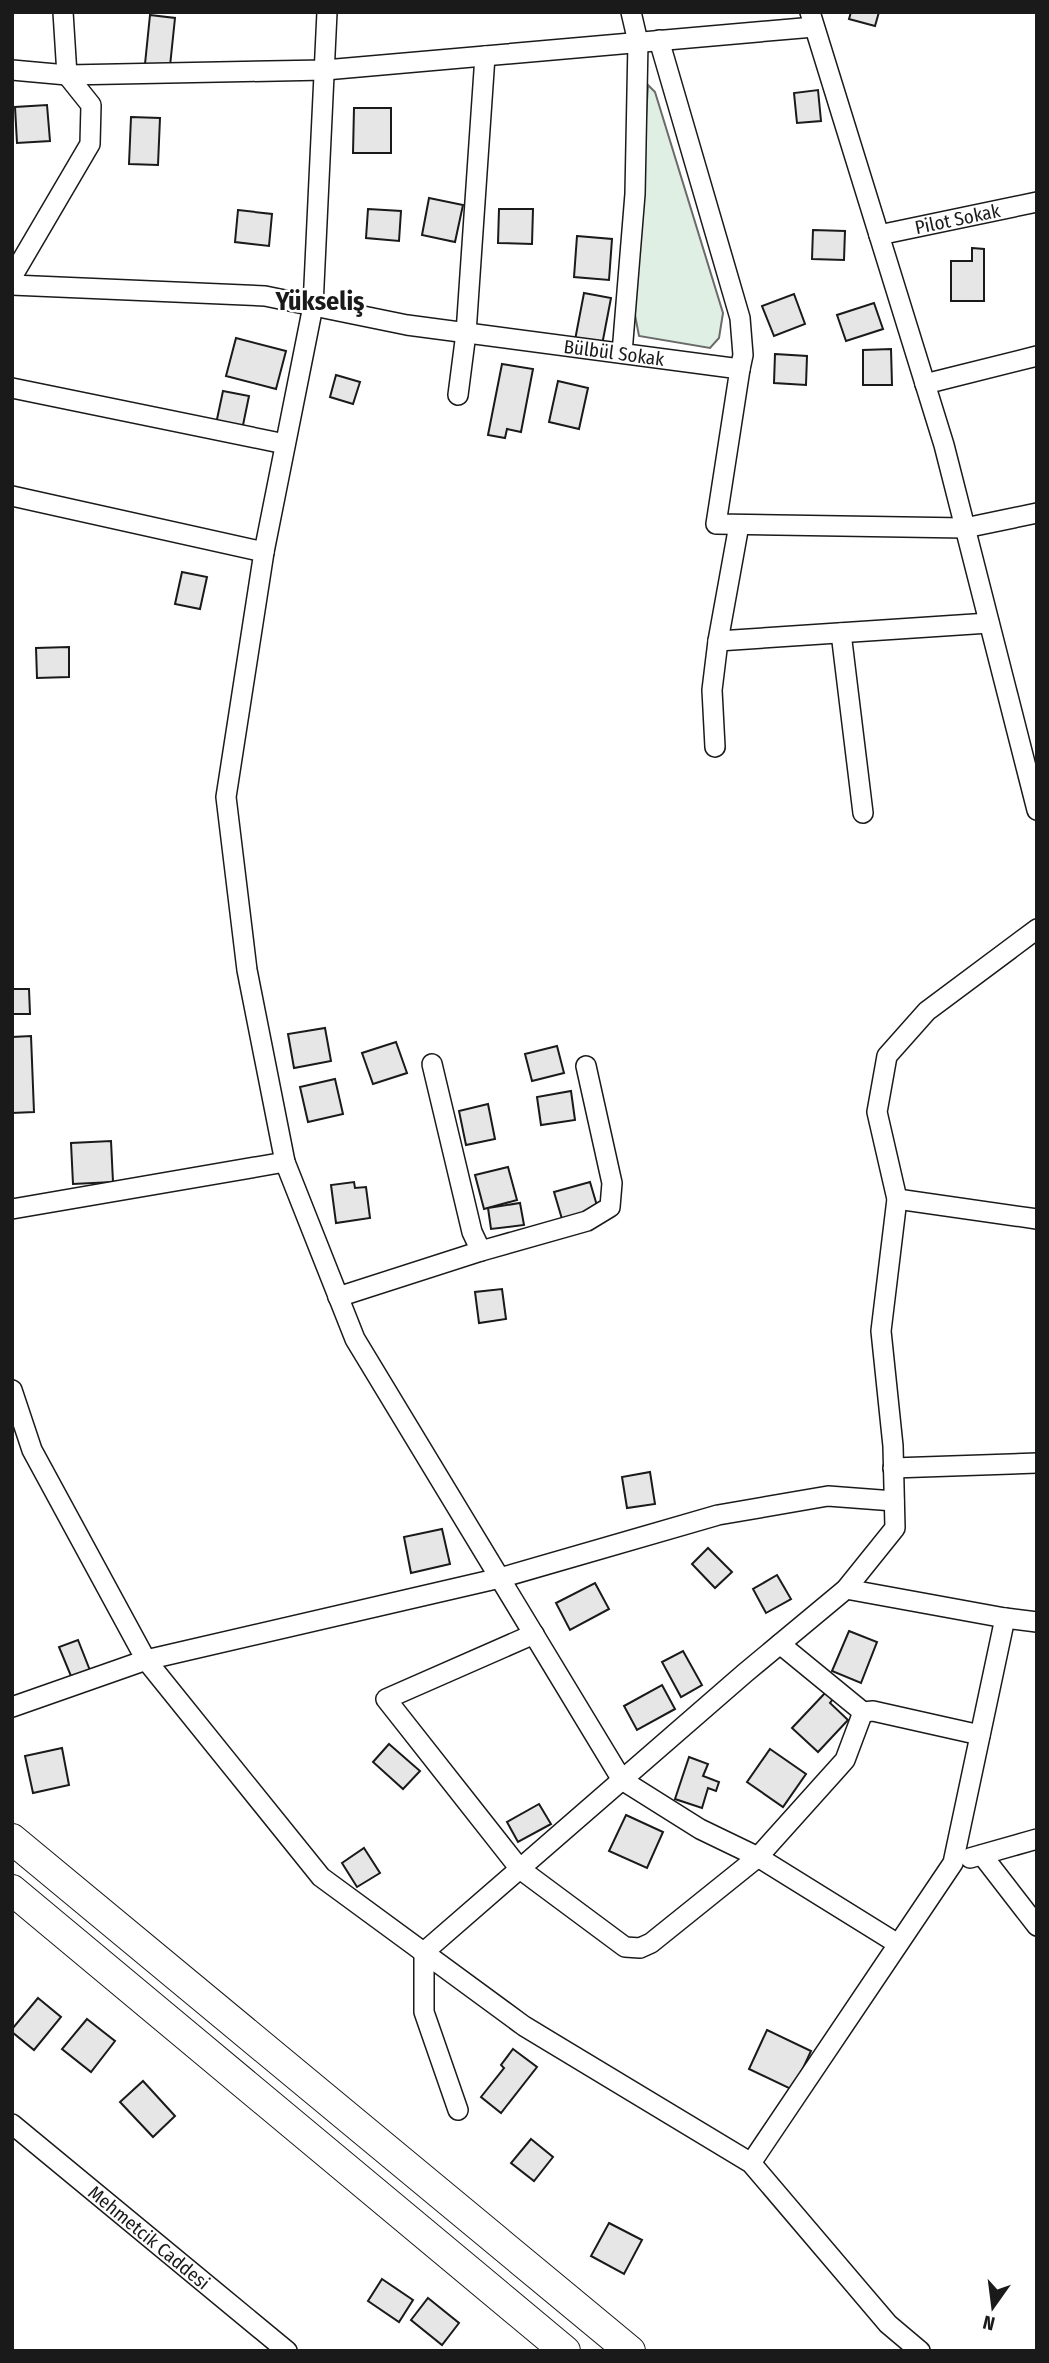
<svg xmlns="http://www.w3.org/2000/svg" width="1049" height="2363" viewBox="0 0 1049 2363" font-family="'Fira Sans Condensed',sans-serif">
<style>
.green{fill:#e0efe3;stroke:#6a6a6a;stroke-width:2}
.building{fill:#e6e6e6;stroke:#1a1a1a;stroke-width:2}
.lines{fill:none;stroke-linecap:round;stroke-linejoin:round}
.minor-casing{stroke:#1a1a1a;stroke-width:22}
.highway-casing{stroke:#1a1a1a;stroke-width:32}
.minor{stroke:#fff;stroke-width:19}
.highway{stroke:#fff;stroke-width:30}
.labels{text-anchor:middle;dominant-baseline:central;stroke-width:5;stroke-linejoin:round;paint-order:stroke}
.street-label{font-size:19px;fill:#1a1a1a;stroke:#fff}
.district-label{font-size:26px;font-weight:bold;fill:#1a1a1a;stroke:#fff}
</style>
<rect width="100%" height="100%" fill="#fff"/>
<polygon class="green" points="648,85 655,92 723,313 719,338 710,348 639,336 634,310"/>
<g class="building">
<polygon points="851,12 879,12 875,26 849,19"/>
<polygon points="150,15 175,18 170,66 145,64"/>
<polygon points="818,90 821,121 797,123 794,93"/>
<polygon points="47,105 50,141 17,143 15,107"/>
<polygon points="354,108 391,108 391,153 353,153"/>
<polygon points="131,117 160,118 158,165 129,164"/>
<polygon points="429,198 463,205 455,242 422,235"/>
<polygon points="368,209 401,211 399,241 366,238"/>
<polygon points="499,209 533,209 532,244 498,243"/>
<polygon points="238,210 272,214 269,246 235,242"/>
<polygon points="813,230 845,231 844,260 812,259"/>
<polygon points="577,236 612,239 609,280 574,277"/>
<polygon points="972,248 984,249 984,301 951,301 951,261 972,261"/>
<polygon points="584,293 611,298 602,345 575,340"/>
<polygon points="794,294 805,324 774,336 762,306"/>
<polygon points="874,303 883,329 846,341 837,315"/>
<polygon points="236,338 286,351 276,389 226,376"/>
<polygon points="891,349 892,385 863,385 863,350"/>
<polygon points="775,354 807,356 806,385 774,383"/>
<polygon points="502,364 533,369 521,432 507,429 505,438 488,435"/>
<polygon points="336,375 360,382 353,404 330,397"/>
<polygon points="558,381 588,388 579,429 549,422"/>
<polygon points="223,391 249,396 242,430 216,424"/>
<polygon points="182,572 207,577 200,609 175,604"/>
<polygon points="69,647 69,677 37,678 36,648"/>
<polygon points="12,989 29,989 30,1014 12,1014"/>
<polygon points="325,1028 331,1061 294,1068 288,1034"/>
<polygon points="31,1036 34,1112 12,1113 12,1037"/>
<polygon points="396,1042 407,1073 373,1084 362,1053"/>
<polygon points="557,1046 564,1073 532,1081 525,1054"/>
<polygon points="335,1079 343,1114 308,1122 300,1087"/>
<polygon points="571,1091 575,1120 541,1125 537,1097"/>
<polygon points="488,1104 495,1139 466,1145 459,1111"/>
<polygon points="111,1141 113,1182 73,1184 71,1143"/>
<polygon points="508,1167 517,1200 484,1209 475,1175"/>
<polygon points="354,1182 355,1188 366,1187 370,1218 336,1223 331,1185"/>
<polygon points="590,1182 598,1209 562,1219 554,1192"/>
<polygon points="520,1203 524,1225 491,1229 488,1208"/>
<polygon points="502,1289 506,1319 479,1323 475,1292"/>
<polygon points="650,1472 655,1504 627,1508 622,1477"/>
<polygon points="442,1529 450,1564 411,1573 404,1537"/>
<polygon points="708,1548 732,1572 715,1588 692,1564"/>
<polygon points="777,1575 791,1599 766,1613 753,1589"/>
<polygon points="595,1583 609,1609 570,1630 556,1603"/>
<polygon points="849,1631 877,1642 861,1683 832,1671"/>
<polygon points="78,1640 91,1673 73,1681 59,1647"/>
<polygon points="683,1651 702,1685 681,1697 662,1662"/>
<polygon points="662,1685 675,1709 637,1730 624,1706"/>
<polygon points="826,1692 833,1699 830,1703 848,1720 818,1752 792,1728"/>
<polygon points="389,1744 420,1771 403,1789 373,1762"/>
<polygon points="62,1748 69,1785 33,1793 25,1756"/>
<polygon points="770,1749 806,1774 783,1807 747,1782"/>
<polygon points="689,1757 708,1764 703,1776 719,1782 716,1791 708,1788 702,1808 675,1799"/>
<polygon points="539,1804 551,1824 518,1842 507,1822"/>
<polygon points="626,1815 663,1832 647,1868 609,1851"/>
<polygon points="364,1848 380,1873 357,1887 342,1863"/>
<polygon points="38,1998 61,2017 34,2050 12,2032 12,2029"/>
<polygon points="87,2019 115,2041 91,2072 62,2049"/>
<polygon points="767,2030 811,2051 793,2090 749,2069"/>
<polygon points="513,2049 537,2067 501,2113 481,2097 504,2068 501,2065"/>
<polygon points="143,2081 175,2116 153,2137 120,2102"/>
<polygon points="531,2139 553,2157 534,2181 511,2163"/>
<polygon points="609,2223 642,2240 624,2274 591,2256"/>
<polygon points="382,2279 413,2300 399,2322 368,2301"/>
<polygon points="428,2298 459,2323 442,2345 411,2320"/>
</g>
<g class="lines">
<g class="minor-casing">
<g id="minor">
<polyline points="327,12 313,306 264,552 226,797 247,970 285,1162 355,1339 622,1780 700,1829 758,1857 898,1944"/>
<polyline points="810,12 944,445 1037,810"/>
<polyline points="659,40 740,318 743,355 740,369"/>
<polyline points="12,70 67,75 325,70 814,27"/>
<path id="s1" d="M879 235 1037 202"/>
<polyline points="12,277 90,144 91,105 67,75 63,12"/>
<path id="s2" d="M12 285 265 296 407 325 740 369 716 524 965 528 1037 513"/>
<polyline points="622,353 635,194 638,42 631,12"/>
<polyline points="925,384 1037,356"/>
<polyline points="12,388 285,444"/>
<polyline points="458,395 466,333 485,56"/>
<polyline points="12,496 264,552"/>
<polyline points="841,633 863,813"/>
<polyline points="718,641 989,623"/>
<polyline points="715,747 712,690 718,641 739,525"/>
<polyline points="432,1064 472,1232 481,1251"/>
<polyline points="897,1199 1037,1219"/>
<polyline points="12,1209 285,1162"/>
<polyline points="338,1297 481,1251 587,1221 610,1207 612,1183 586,1066"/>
<polyline points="12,1390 32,1450 146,1660 321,1877 524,2026 751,2163 888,2324 920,2351"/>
<polyline points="893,1468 1037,1463"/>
<polyline points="846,1589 1005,1618 1037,1622"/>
<polyline points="534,1634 386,1699 520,1869 625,1947 640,1948 651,1943 758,1857 845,1760 863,1712"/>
<polyline points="780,1644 863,1712 873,1711 980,1735"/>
<polyline points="12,1707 146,1660 500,1578 718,1515 828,1496 894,1501"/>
<polyline points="982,1855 1037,1926"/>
<polyline points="970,1858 1037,1839"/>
<polyline points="458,2110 424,2012 424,1952 745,1673 846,1589 895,1528 893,1446 881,1331 897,1199 877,1112 887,1056 927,1011 1037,929"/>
<path id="s3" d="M12 2124 287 2351"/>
<polyline points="751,2163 953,1863 1005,1618"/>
</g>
</g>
<g class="highway-casing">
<g id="highway">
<polyline points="12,1839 630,2351"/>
<polyline points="12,1890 565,2351"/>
</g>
</g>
<use href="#minor" class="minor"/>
<use href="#highway" class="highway"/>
</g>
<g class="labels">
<g class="street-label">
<text stroke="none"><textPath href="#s1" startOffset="80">Pilot Sokak</textPath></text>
<text stroke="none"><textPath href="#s2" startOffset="607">Bülbül Sokak</textPath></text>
<text stroke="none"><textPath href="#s3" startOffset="178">Mehmetcik Caddesi</textPath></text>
</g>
<g class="district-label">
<text x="320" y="301">Yükseliş</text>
</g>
</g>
<rect width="1049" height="2363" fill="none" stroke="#1a1a1a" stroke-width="28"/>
<g transform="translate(993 2307) rotate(194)" stroke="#ffffff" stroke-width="5" paint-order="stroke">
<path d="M0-5L12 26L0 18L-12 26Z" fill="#1a1a1a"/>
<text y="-10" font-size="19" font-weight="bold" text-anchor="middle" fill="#1a1a1a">N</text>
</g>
</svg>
